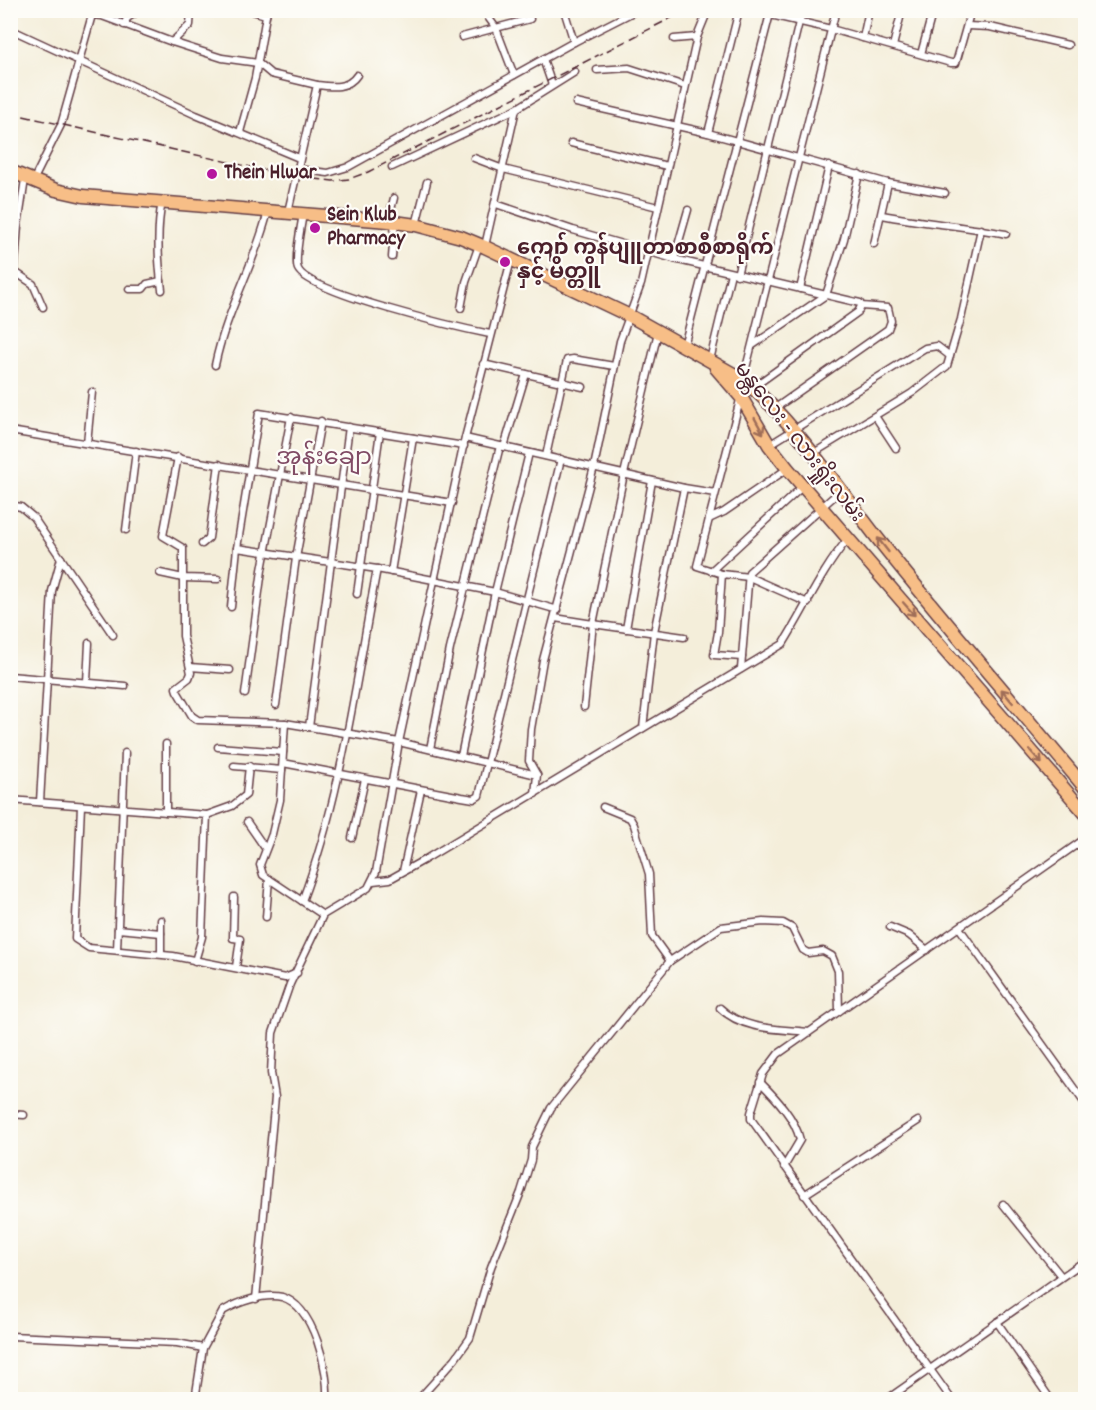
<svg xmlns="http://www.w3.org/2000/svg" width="1096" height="1410" viewBox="0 0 1096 1410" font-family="Dekko,'Noto Sans Myanmar',sans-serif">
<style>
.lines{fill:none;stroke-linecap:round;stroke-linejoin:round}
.street-casing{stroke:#643e45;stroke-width:9}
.highway-casing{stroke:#643e45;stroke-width:15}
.street{stroke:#fff;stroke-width:6}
.highway{stroke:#f7be87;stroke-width:12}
.rail{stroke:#4a1f2b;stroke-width:1.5;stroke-dasharray:9 4.5;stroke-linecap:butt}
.oneway{stroke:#a06e59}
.poi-dot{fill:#b5179e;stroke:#fdfcf7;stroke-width:2}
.labels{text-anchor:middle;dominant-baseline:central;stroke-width:4.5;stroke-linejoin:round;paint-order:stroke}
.poi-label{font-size:21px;font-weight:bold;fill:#4a1f2b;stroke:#fdfcf7;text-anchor:start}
.street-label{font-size:21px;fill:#4a1f2b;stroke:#fdfcf7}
.quarter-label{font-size:24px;fill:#814b65;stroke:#fdfcf7}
</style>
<rect width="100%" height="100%" fill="#fdfcf7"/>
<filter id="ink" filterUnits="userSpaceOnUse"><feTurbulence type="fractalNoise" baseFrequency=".0167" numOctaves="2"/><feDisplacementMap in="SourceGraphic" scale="12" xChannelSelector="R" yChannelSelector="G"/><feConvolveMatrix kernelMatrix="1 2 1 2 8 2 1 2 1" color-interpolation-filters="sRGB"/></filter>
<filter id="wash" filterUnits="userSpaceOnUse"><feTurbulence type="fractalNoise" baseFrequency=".008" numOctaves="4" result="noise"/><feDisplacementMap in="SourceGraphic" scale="24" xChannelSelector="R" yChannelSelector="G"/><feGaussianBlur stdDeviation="1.35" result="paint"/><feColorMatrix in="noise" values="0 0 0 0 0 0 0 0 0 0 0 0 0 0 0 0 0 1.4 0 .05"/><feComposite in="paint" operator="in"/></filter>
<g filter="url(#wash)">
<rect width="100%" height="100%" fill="#f4eeda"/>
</g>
<g filter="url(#ink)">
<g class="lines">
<g class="street-casing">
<g id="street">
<polyline points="82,10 92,15"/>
<polyline points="145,10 148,11"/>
<polyline points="249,10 266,15"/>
<polyline points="564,10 574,42"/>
<polyline points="749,10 831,29 951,63 956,63 971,10"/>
<polyline points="1062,10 1086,13"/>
<polyline points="129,17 140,10"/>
<polyline points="488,17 496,28 514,75"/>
<polyline points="124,25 131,10"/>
<polyline points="967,26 990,27 1068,45"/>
<polyline points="10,29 196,115 299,158"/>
<polyline points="462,37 530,19"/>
<polyline points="863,38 869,10"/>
<polyline points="674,39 697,37"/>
<polyline points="172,42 190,25 191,10"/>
<polyline points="893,46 902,10"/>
<polyline points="921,54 933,10"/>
<polyline points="543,59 552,85"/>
<polyline points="597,70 629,68 685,86"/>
<path d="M317 85C332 87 348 89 357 75"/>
<polyline points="576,103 708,133 888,183 945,193"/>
<polyline points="240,132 255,78 267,10"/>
<polyline points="708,133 739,10"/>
<polyline points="571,143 667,166"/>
<polyline points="474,158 503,169 658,207"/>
<polyline points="392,167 516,109 575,72"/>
<polyline points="297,169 328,173 348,167 574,42 637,10"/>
<polyline points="33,181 61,125 92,15 102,16 172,42 222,58 258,63 271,74 317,85 288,212"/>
<polyline points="496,204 573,230 674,259 860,303 861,306 858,312 752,388"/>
<path d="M303 214C301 226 294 260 298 269 309 293 460 328 490 334"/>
<path d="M882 215C923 223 964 226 1006 234"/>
<polyline points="388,221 394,198"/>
<polyline points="416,225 427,182"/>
<polyline points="874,244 888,183"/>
<polyline points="485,246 516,109"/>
<polyline points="392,257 395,222"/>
<polyline points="674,259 688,210"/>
<polyline points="15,272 33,284 43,307"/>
<polyline points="737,275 802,10"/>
<polyline points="129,289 143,289 147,284 161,281"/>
<polyline points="800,289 829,166"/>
<path d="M162 290C158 260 156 231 162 202"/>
<polyline points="461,308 466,282 479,245"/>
<polyline points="10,329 18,226 25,179"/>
<polyline points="753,345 826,295 844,239 859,174"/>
<polyline points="684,346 771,10"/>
<polyline points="710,360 731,273"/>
<polyline points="483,364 583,387"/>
<path d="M215 365C226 311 255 264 268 211"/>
<polyline points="743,380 836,10"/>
<polyline points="740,400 709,519 724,512 787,469"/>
<polyline points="774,409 888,329 891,321 888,308 861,306"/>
<polyline points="875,416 896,448"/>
<polyline points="10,431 452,503"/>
<polyline points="465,438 684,488 715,493"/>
<polyline points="87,443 92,392"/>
<polyline points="769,445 925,348 937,346 950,356"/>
<polyline points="504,447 526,374"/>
<polyline points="812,454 912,393 947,366 961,319 981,229"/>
<polyline points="546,456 567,360 573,359 614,366"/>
<polyline points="178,457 163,536 183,548 183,636 191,673 189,678 176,688 177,691 192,716 198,720 285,723 280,800 272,834 260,865 263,875 323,915"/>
<polyline points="10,505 21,507 33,517 113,635"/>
<polyline points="709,519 697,566 722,574 749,577 808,603"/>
<polyline points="126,530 136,451"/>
<polyline points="202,544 209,538 219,464"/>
<polyline points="237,548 377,569 495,592 558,610"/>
<polyline points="711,571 803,486"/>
<polyline points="391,572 413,438"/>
<polyline points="160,573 183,578 218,579"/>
<polyline points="722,574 718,632 714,655 742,657"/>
<polyline points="357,594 380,432"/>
<polyline points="231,607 237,548 259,413 464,446"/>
<polyline points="555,618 593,624 624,474 658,332"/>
<polyline points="626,629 652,481"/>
<polyline points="190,667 230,670"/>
<polyline points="741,669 749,572 840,491"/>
<polyline points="10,676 125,686"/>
<polyline points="87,682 89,643"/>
<polyline points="245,694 262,570 291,417"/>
<polyline points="276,705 296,558 321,421"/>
<polyline points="584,707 593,624 684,637"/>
<polyline points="285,723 399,742 537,775"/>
<polyline points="309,727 349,427"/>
<polyline points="643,728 654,632 684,488"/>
<polyline points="166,744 166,812"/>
<polyline points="218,747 283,752"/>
<polyline points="430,749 450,649 500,446"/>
<polyline points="461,756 495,592 529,453"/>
<polyline points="283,763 462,797 474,799 479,796 561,459"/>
<polyline points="234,766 282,770"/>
<polyline points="535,794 537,775 529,761 531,729 543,660 594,467 620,341 641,284 697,37 708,10"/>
<polyline points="10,800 207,815 202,937 195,961"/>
<polyline points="40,802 52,591 61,558"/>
<polyline points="81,806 75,939 89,948 173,956 285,978 297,973"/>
<polyline points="603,807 630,818 634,825 649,874 652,936 670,961"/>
<polyline points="207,815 232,806 246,795 249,766"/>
<polyline points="247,822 265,848"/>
<polyline points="352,838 365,779"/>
<polyline points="403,871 421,790"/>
<path d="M373 881 390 879 424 860 783 644C805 609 821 572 847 540"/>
<polyline points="234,897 233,938 240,939 236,967"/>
<path d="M302 901C342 796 356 679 377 569"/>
<polyline points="266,917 269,879"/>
<polyline points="890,927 909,935 927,950"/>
<polyline points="118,929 161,933"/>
<polyline points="960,929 1086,1105"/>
<polyline points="117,950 125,753"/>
<polyline points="161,954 161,920"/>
<path d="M720 1008C742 1030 779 1029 809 1032"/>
<path d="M760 1082C776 1098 795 1118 800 1140L784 1167"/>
<polyline points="10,1114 24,1115"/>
<polyline points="804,1195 918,1121"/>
<polyline points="1003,1204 1061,1276"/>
<polyline points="256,1299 275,1097 271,1073 273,1033 290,984 323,915 368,888 376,872 399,742 465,438 511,260"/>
<polyline points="997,1322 1051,1400"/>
<polyline points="10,1336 177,1343 203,1348"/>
<path d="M195 1400 203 1348 223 1311C238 1302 264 1293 282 1297 314 1306 329 1371 327 1400"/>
<polyline points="418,1400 455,1359 470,1338 491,1267 521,1192 531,1160 532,1147 551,1108 670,961 721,927 763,922 783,923 792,928 803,950 808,953 823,951 832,956 838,971 839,1011"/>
<polyline points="886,1400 1086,1260"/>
<polyline points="952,1400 751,1119 751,1113 763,1074 778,1054 1086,838"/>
</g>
</g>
<g class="highway-casing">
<g id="highway">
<path d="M10 171 56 190 83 196 388 221 416 225 461 237 485 247 630 316 737 376C789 412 842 494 882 544 948 627 1018 707 1086 789"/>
<polyline points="716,368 741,397 769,445 788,469 1086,814"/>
</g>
</g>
<use href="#street" class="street"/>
<use href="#highway" class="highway"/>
<polyline class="rail" points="10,113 295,177 333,181 349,179 368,172 687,10"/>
</g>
<defs><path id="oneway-shaft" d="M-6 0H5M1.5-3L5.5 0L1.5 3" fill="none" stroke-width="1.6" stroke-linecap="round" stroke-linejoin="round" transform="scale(1.5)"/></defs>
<g class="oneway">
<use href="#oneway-shaft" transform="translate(759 426) rotate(61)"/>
<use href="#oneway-shaft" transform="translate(883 545) rotate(-128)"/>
<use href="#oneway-shaft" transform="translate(909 609) rotate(48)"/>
<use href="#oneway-shaft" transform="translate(1007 696) rotate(-130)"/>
<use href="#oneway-shaft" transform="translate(1036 757) rotate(48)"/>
</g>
</g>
<g class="poi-dot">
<circle cx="212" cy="174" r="6"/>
<circle cx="315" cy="228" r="6"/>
<circle cx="505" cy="262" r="6"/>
</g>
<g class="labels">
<g class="poi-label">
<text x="224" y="174">Thein Hlwar</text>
<text x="327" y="216">Sein Klub<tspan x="327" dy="24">Pharmacy</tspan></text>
<text x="517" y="250">ကျော် ကွန်ပျူတာစာစီစာရိုက်<tspan x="517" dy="24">နှင့် မိတ္တူ</tspan></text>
</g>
<g class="street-label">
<text transform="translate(798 443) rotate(52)">မန္တလေး - လားရှိုးလမ်း</text>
</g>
<g class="quarter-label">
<text x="324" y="459">အုန်းချော</text>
</g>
</g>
<rect width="1096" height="1410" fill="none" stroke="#fdfcf7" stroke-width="36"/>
</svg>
